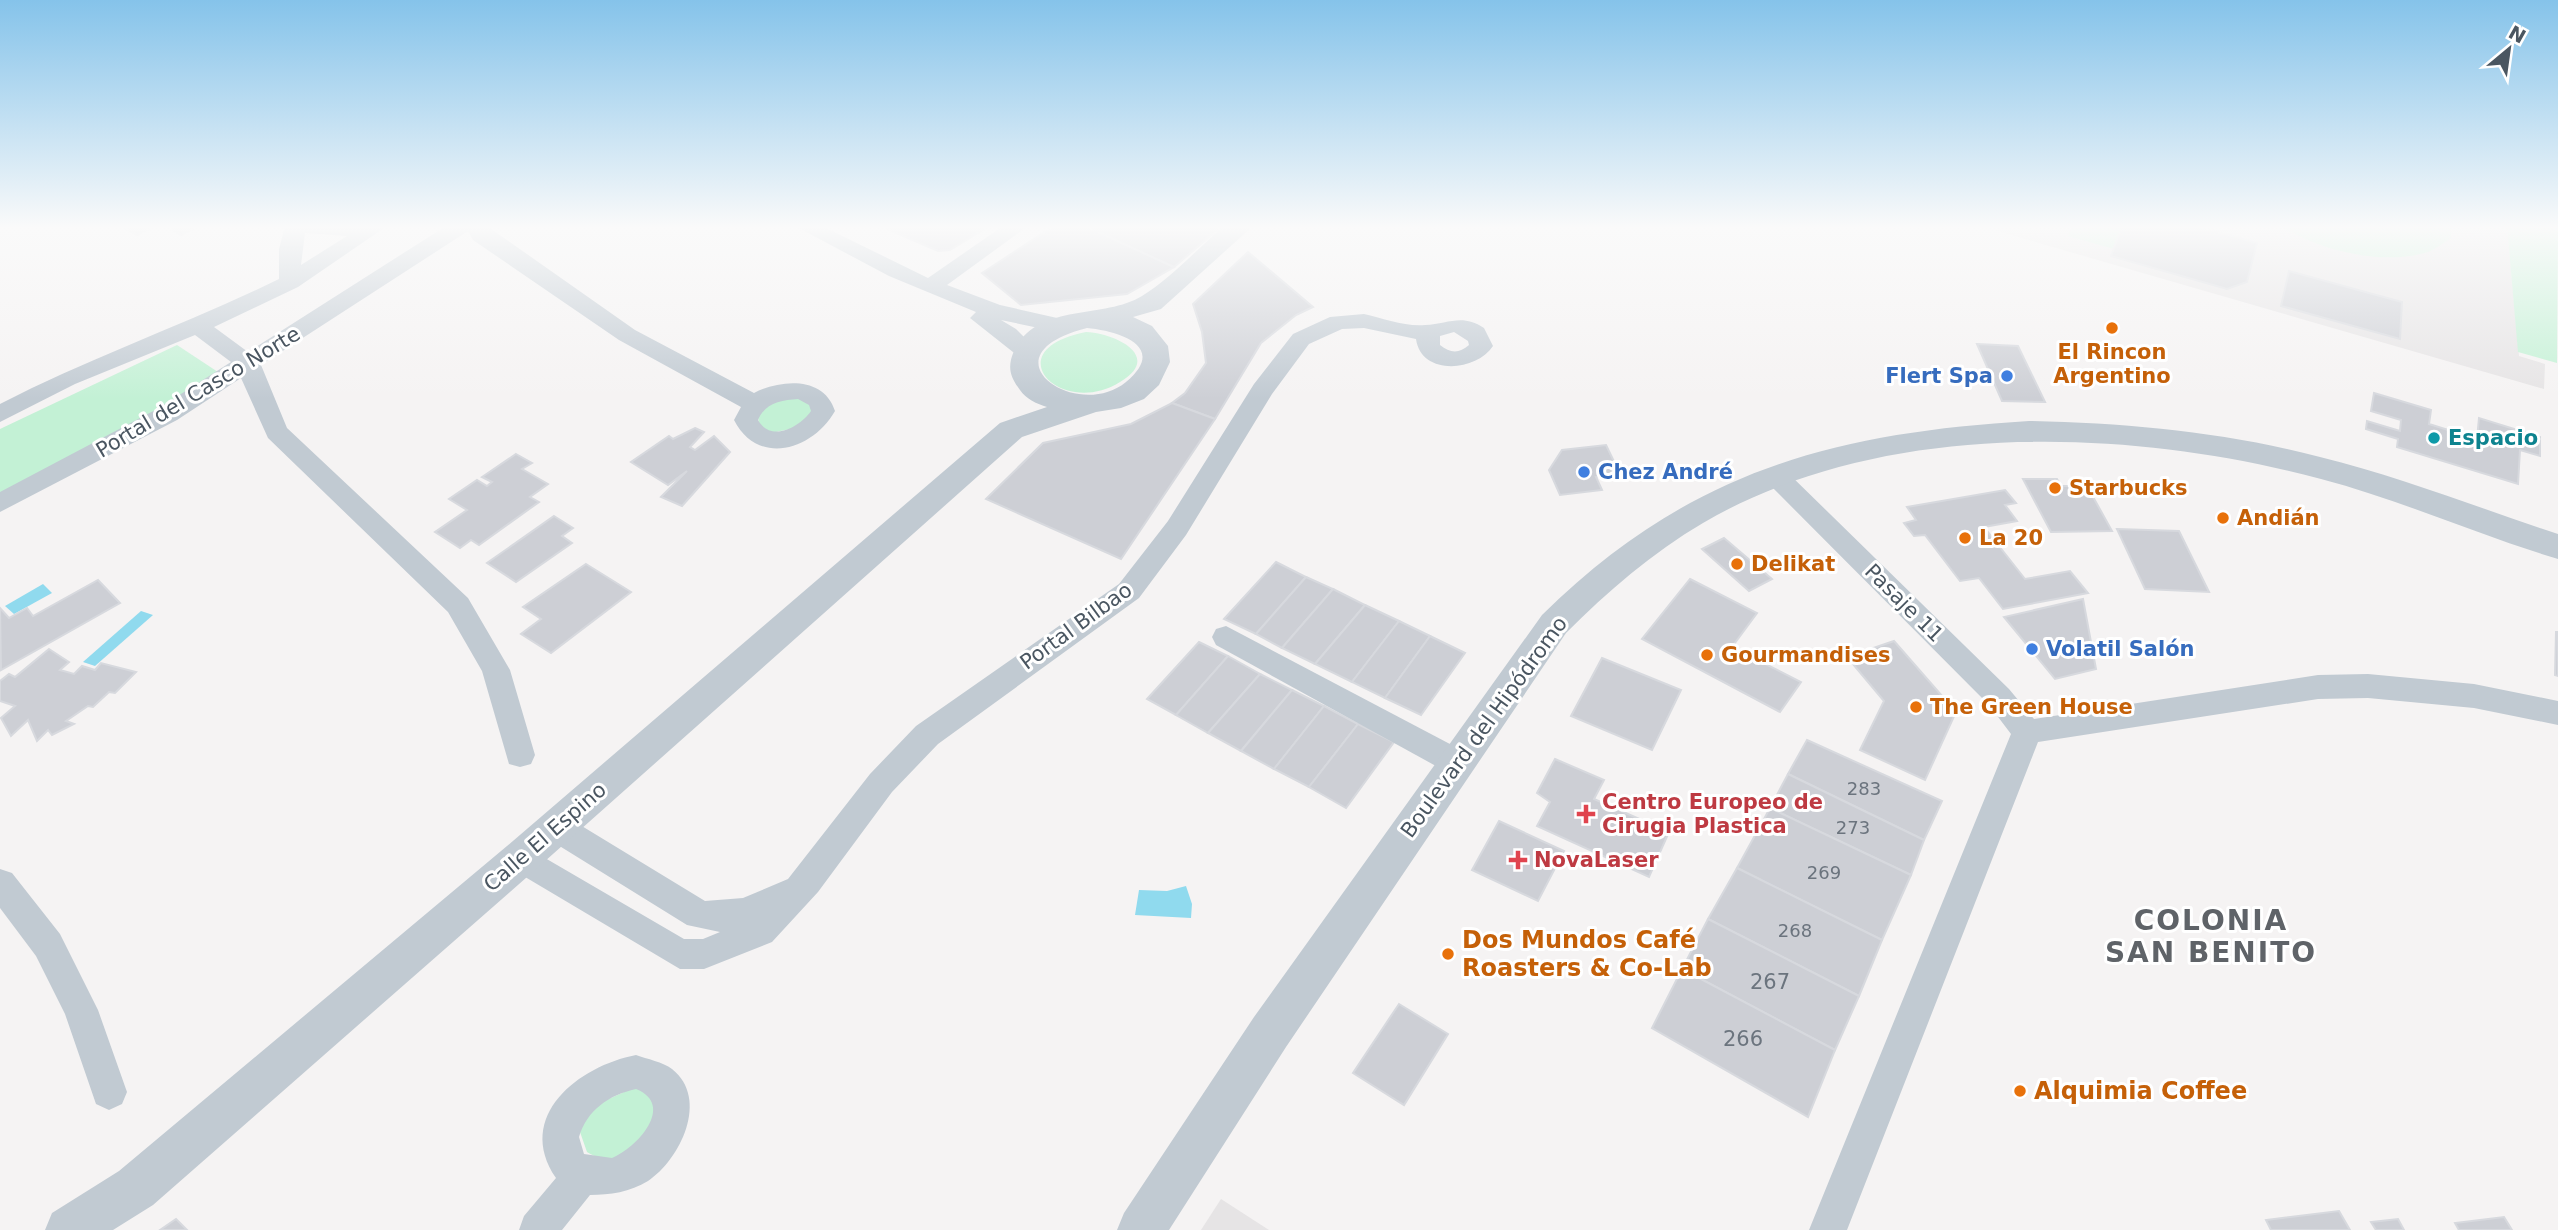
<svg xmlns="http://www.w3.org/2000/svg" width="2558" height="1230" viewBox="0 0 2558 1230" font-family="'DejaVu Sans',sans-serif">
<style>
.education{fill:#e6e4e5}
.green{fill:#c3f1d5}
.water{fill:#90daee}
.building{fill:#cdcfd5;stroke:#d7d9de;stroke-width:2}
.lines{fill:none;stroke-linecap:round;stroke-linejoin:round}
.minor{fill:#c1cad2;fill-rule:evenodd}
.tertiary{fill:#c1cad2;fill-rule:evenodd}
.food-dot{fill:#e8710a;stroke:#fff;stroke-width:2.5}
.shop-dot{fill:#3f7fe0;stroke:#fff;stroke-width:2.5}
.culture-dot{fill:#0f9aa8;stroke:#fff;stroke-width:2.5}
.health-dot{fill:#e0444e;stroke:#fff;stroke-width:2.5}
.labels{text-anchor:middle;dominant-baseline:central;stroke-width:6;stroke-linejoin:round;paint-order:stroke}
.number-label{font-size:18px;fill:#6b747e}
.food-label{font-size:21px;font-weight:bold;fill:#c56008;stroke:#fff;text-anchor:start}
.shop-label{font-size:21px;font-weight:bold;fill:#366cbe;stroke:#fff;text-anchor:start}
.street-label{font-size:21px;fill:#4a5661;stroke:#fff}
.culture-label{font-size:21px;font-weight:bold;fill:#0d838f;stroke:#fff;text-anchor:start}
.health-label{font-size:21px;font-weight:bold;fill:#be3a42;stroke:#fff;text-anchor:start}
.near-number-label{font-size:21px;fill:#6b747e}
.near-food-label{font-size:24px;font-weight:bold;fill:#c56008;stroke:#fff;text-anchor:start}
.district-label{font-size:28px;font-weight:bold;letter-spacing:2px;fill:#5f6368;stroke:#fff}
</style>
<rect width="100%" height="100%" fill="#f5f3f3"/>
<g class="education">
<polygon points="1980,226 2507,226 2519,356 2545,364 2544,389"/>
<polygon points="1221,1199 1269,1230 1201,1230"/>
</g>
<g class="green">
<polygon points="2072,226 2122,226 2114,249 2068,236"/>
<path d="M2281 226H2451V238C2444 242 2436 249 2428 252 2383 266 2320 251 2281 226Z"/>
<polygon points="2507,226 2558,226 2557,363 2518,352"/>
<path d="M1086 332C1114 333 1164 356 1120 382 1061 419 994 350 1086 332Z"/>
<polygon points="177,345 221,374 215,380 0,493 0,429"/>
<polygon points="783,398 800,398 812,405 814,415 805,426 771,433 759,426 758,416 767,405"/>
<path d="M635 1087 652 1097 657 1119C639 1143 621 1173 587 1152L580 1132 589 1108Z"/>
</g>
<g class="water">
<polygon points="43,584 52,593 14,614 5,606"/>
<polygon points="141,611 153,615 95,666 83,662"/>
<polygon points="1186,886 1192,904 1191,918 1135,915 1139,890 1167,891"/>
</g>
<g class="building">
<polygon points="154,226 137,235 123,227 124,226"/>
<polygon points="166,226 199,226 181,235"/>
<polygon points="880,226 989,226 950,250 938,251"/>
<polygon points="1054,226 1085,226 1174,267 1127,294 1021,305 982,273"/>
<polygon points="1085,226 1222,226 1174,267"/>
<polygon points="2122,226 2197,226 2257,243 2247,282 2227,289 2111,256"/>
<polygon points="1248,252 1313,307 1296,315 1261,343 1215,419 1172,403 1185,393 1206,363 1202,332 1193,304"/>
<polygon points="2289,271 2402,302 2400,339 2281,306"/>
<polygon points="1977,344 2018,346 2045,402 2002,401"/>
<polygon points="2374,393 2431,410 2429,424 2477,439 2479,418 2540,437 2540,456 2520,450 2518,484 2397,447 2398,439 2366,429 2367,421 2400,431 2401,420 2371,411"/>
<polygon points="1172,403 1215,419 1121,559 986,499 1043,443 1131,424"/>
<polygon points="695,428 704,432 690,447 695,450 714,436 730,452 682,506 661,497 687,471 668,485 631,462 669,436 673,439"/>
<polygon points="1606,445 1620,474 1596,477 1602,490 1560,495 1549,470 1562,450"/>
<polygon points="516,454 532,463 522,469 548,484 530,497 539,502 479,545 471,540 460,548 435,532 467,510 449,499 477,480 487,486 492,482 482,477"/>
<polygon points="2023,479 2057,479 2061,486 2087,486 2112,531 2051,532"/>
<polygon points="2005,490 2016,503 2005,505 2017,521 1984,527 2025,579 2070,571 2088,593 2003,609 1979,578 1960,581 1925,535 1914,536 1904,523 1916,520 1907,507"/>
<polygon points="554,516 573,528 562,536 572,543 516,582 487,563"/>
<polygon points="2117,529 2179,531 2209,592 2145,589"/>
<polygon points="1724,538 1772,579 1749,591 1702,549"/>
<polygon points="1276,562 1306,577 1256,634 1224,619"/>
<polygon points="586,564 631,592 551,653 521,634 541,619 523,607"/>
<polygon points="1306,577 1333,589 1282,648 1256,634"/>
<polygon points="1690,579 1757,613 1732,647 1801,682 1780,712 1642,639"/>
<polygon points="98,580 120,603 1,670 0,608 9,618 27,608 33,616"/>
<polygon points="1333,589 1365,605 1315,664 1282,648"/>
<polygon points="2083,599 2096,669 2055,679 2004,617"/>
<polygon points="1365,605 1399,621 1352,682 1315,664"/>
<polygon points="1399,621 1430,636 1385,698 1352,682"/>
<polygon points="2556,632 2558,632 2558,676 2555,675"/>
<polygon points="1430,636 1465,653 1421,715 1385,698"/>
<polygon points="1894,641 1956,712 1925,780 1860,750 1884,701 1847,657"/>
<polygon points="1199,642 1228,656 1176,715 1147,699"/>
<polygon points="49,649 69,662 60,670 74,674 82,666 95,670 101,663 136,672 115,693 109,692 93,707 88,706 66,721 74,724 52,735 48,730 37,741 28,720 11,736 1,718 15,706 0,701 0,681 9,674 15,677"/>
<polygon points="1228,656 1260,674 1208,733 1176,715"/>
<polygon points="1602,658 1681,690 1652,750 1571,716"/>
<polygon points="1260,674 1292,690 1241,751 1208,733"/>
<polygon points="1292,690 1324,706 1274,769 1241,751"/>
<polygon points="1324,706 1358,724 1309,787 1274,769"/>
<polygon points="1358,724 1394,742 1346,808 1309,787"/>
<polygon points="1807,740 1942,801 1924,840 1788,774"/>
<polygon points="1555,759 1604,780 1594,799 1669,832 1649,877 1537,826 1550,802 1537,793"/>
<polygon points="1788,774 1924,840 1911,875 1770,808"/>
<polygon points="1770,808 1911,875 1882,940 1737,868"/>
<polygon points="1499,821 1564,851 1538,901 1472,870"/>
<polygon points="1737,868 1882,940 1859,996 1708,919"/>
<polygon points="1708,919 1859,996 1835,1050 1682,969"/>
<polygon points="1682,969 1835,1050 1808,1117 1652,1028"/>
<polygon points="1399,1004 1448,1034 1404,1105 1353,1073"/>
<polygon points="2339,1211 2350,1230 2271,1230 2266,1220"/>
<polygon points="2504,1217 2512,1230 2459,1230 2455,1223"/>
<polygon points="176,1219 187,1230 160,1230"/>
<polygon points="2398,1219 2404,1230 2376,1230 2371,1222"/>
</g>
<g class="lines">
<g class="minor">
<path d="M285 226H387L298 287 214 327 248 352 446 226H487L635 330 754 393C781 379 824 376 835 411 813 450 758 467 734 420L741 407 619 340 473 240 468 231 261 365 287 428 468 598 510 670 535 755 531 764 520 767 509 764 482 671 448 612 268 438 241 378 177 420 0 512V492L159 408 231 362 195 335 75 384 0 422V404C91 357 187 324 279 279V249ZM305 233 347 236 301 265ZM798 399 809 405 811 411C800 427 771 443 758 420 765 403 781 400 798 399Z"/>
<polygon points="795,226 822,226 928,278 1003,226 1028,226 947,285 1000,305 1066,320 1070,325 1066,330 1058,332 1001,320 1016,329 1038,351 1034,356 1018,356 970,318 976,312 889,276"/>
<path d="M1364 314C1382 318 1406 327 1425 325 1448 324 1462 313 1484 328L1493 346C1476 372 1421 376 1416 339L1364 328 1342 329 1309 344 1272 394 1186 535 1139 598 938 744 892 792 818 892 772 942 704 969H680L510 868 505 858 510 848 521 844 684 939H703L720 932 687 925 545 837 540 827 545 817 556 814 567 817 705 901 743 898 788 879 870 774 916 726 1119 584 1168 521 1254 384 1293 334 1330 317ZM1454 332 1468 341 1469 345C1459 354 1450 353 1440 345V336Z"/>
<polygon points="1777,468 1786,471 2009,689 2034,719 2318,675 2368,674 2474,684 2558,701 2558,725 2474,708 2368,698 2318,699 2038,742 1847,1230 1809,1230 2011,734 1989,705 1768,483 1764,477 1768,471"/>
<polygon points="1226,626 1467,753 1471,762 1467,771 1456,775 1445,771 1216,645 1212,637 1216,629"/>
<polygon points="0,869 12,873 60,934 98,1010 127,1092 122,1104 109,1110 96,1104 65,1014 36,956 0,908"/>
<path d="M636 1055C647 1059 663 1062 672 1069 710 1099 680 1160 648 1181 630 1192 610 1195 590 1195L562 1230H519L524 1216 556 1178C514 1116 579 1066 636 1055ZM636 1089C676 1105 637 1148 612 1158L584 1154 579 1137C587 1110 609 1095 636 1089Z"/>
</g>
<g class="tertiary">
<path d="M1224 226H1253L1161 309 1133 317 1152 326 1168 346 1170 362 1159 385 1144 399 1121 408 1096 412 1022 437 535 870 153 1205 113 1230H45L52 1213 119 1171 507 846 1000 423 1047 407C1037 404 1026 399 1020 390 1010 377 1007 367 1014 351 1037 302 1103 320 1142 296 1170 279 1198 248 1224 226ZM1087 328C1118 331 1169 346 1126 382 1076 423 980 355 1087 328Z"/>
<path d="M2029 421C2128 423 2224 432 2320 457 2401 477 2479 508 2558 534V559C2478 535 2401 500 2321 479 2128 427 1880 419 1703 523 1652 553 1608 591 1566 633L1286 1047 1169 1230H1117L1124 1213 1254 1017 1542 615C1687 472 1831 433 2029 421Z"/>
</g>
</g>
<linearGradient id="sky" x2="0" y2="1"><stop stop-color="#85c3ea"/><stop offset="0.57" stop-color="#fafafa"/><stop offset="1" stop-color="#fafafa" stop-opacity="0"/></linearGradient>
<rect width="2558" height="399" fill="url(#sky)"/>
<g class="food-dot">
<circle cx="2112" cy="328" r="7"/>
<circle cx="2055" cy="488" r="7"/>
<circle cx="2223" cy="518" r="7"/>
<circle cx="1965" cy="538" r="7"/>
<circle cx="1737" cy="564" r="7"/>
<circle cx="1707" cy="655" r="7"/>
<circle cx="1916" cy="707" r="7"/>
<circle cx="1448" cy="954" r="7"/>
<circle cx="2020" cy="1091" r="7"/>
</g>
<g class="shop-dot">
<circle cx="2007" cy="376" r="7"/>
<circle cx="1584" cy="472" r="7"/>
<circle cx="2032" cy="649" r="7"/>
</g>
<circle class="culture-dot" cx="2434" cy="438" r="7"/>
<g class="health-dot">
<path d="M1582.5 803.5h7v7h7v7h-7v7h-7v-7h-7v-7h7z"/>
<path d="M1514.5 849.5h7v7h7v7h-7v7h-7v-7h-7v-7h7z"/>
</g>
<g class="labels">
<g class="number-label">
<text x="1864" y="788">283</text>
<text x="1853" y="827">273</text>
<text x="1824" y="872">269</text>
<text x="1795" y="930">268</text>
</g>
<g class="food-label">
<text x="2112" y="352" text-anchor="middle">El Rincon<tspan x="2112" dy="24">Argentino</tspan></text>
<text x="2069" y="488">Starbucks</text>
<text x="2237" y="518">Andián</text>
<text x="1979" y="538">La 20</text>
<text x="1751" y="564">Delikat</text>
<text x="1721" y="655">Gourmandises</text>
<text x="1930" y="707">The Green House</text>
</g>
<g class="shop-label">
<text x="1993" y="376" text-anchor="end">Flert Spa</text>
<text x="1598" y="472">Chez André</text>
<text x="2046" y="649">Volatil Salón</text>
</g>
<g class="street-label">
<text transform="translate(198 392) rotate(-31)">Portal del Casco Norte</text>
<text transform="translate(1904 603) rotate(45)">Pasaje 11</text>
<text transform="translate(1076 626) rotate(-36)">Portal Bilbao</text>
<text transform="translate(1484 727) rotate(-54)">Boulevard del Hipódromo</text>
<text transform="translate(545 837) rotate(-41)">Calle El Espino</text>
</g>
<g class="culture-label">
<text x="2448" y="438">Espacio</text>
</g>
<g class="health-label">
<text x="1602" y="802">Centro Europeo de<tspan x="1602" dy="24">Cirugia Plastica</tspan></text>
<text x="1534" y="860">NovaLaser</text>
</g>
<g class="near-number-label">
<text x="1770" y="982">267</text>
<text x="1743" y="1039">266</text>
</g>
<g class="near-food-label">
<text x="1462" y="940">Dos Mundos Café<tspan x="1462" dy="28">Roasters &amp; Co-Lab</tspan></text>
<text x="2034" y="1091">Alquimia Coffee</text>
</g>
<g class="district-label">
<text x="2211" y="920">COLONIA<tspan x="2211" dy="32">SAN BENITO</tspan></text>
</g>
</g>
<g transform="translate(2509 49) rotate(29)" stroke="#ffffff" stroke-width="5" paint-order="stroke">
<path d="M0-5L12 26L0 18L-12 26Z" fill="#4a5661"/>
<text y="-10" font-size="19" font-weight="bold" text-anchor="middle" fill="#4a5661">N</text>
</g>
</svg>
